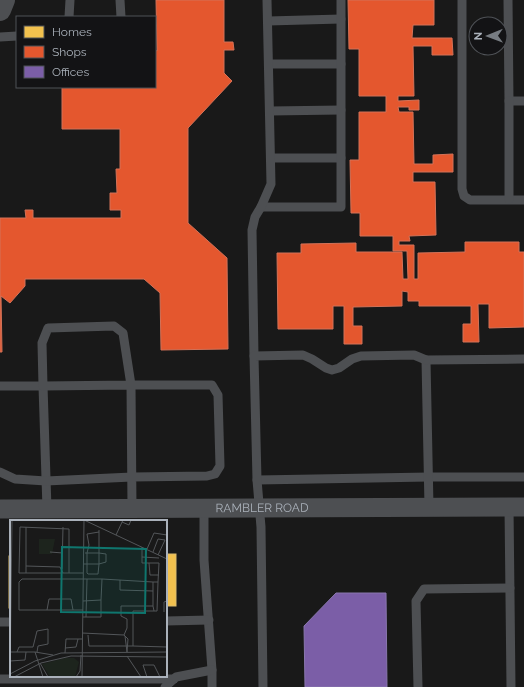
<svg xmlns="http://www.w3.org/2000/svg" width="524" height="687" viewBox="0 0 524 687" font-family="Raleway,sans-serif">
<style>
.homes{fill:#f2c14e;stroke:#dcbc6e}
.shops{fill:#e4572e;stroke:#d37258}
.offices{fill:#7b5ea7;stroke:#8977ad}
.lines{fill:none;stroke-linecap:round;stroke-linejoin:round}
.service{stroke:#4d4f52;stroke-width:9}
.minor{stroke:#4d4f52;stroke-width:19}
.tertiary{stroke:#4d4f52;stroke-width:22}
.labels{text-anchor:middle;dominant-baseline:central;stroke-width:4;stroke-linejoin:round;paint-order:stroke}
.street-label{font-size:12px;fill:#aab1ba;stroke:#131315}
.inset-road{fill:none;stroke:#535659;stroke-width:1}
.view{fill:#0f766e;fill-opacity:0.15;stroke:#0f766e;stroke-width:2}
.inset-edge{fill:none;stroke:#aab1ba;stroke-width:2}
</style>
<rect width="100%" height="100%" fill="#191919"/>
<g class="homes">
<rect x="166" y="554" width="10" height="52"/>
<rect x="9" y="556" width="2" height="52"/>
</g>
<g class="shops">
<polygon points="156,0 224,0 224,42 233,42 234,50 224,50 224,73 232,81 188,128 188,223 227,258 228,349 161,350 160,293 144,279 25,279 25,286 10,303 1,296 2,352 0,352 0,218 26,218 25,210 33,210 33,218 121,218 121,210 110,210 110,193 117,193 116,169 120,169 120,129 62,129 62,87 155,87 155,50 157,51"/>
<polygon points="348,0 434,0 434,25 413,25 412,38 452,38 453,55 432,55 432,46 413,46 414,96 398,96 398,101 419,100 419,110 409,110 409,107 398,107 399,112 413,112 414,164 433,164 433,155 453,154 453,172 413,172 413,182 435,182 436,235 409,236 410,241 399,241 399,245 414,245 414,279 418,279 418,253 465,252 465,242 519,242 519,252 524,252 524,327 489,328 489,304 478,304 479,342 463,342 463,324 471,324 471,306 419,306 419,301 408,301 408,292 402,291 402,306 353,307 353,326 362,326 362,344 344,344 344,306 333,306 333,329 278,329 277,253 301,253 301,244 356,243 356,252 402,252 403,279 408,279 407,251 393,251 393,236 360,236 360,213 351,213 350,160 359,160 359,112 386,112 386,96 359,96 359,49 349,49"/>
</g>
<polygon class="offices" points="336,593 386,593 387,687 305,687 304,626"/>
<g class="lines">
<g class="service">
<polyline points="120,0 121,17"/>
<polyline points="462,0 462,189 464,196 470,200 524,200"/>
<polyline points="508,0 509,101 524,101"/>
<polyline points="69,17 70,0"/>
<polyline points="268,21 341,19"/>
<polyline points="0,37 17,36"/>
<polyline points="269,64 341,64"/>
<polyline points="509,101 509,199"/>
<polyline points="270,111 341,110"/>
<polyline points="271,158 341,158"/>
<polyline points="261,207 341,207 341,0"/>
<polyline points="254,356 252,230 255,217 261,207 271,184 267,0"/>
<polyline points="0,386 43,386 47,509"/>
<polyline points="0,472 15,479 46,481 132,477 207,476 215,474 220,466 218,395 212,385 131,385 123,333 114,326 48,328 42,343 43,386 131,385 132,508"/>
<polyline points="257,480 429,477 524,477"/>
<polyline points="429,507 426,360 524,359"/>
<polyline points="509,507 511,687"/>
<polyline points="204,508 204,560 212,670 212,687"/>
<polyline points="166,621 209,620"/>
<polyline points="0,622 11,622"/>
<polyline points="0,679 174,679"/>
<polyline points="165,687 176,677 212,670"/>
<polyline points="263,687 261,527 257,480 254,356 303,355 312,359 326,368 332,370 339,368 352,359 361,356 414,355 426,360"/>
<polyline points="418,687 416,601 424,589 510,588"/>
</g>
<path class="minor" id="s1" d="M0 509 524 507"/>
<polyline class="tertiary" points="0,10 4,0"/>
</g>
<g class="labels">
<g class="street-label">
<text stroke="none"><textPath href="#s1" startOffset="262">RAMBLER ROAD</textPath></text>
</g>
</g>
<g transform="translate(10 520)">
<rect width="157" height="157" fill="#191919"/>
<path d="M29 19H45L42 34H29ZM55 138H64L69 142 65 157H40L32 144Z" fill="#1d241d"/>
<path class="inset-road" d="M74 0 157 39M112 2 119 5 121 0M106 15 113 0M132 27V43H149L148 62H143M137 29 144 13 157 15M40 32 53 33M143 32 148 19 155 20 148 35M75 33H89V10M132 37 149 38M139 43 140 55H149M73 44H89V33L96 34V42L89 44 88 54H78L77 53V33L79 25 77 14 89 12M16 46V7M52 49 53 7M16 53V46L50 47 53 53M59 53V9L10 7 9 53H73M92 59 143 62V86H111V96L117 99V108L114 115M110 60V70L143 71M37 90 39 79H61L63 90M73 90H9V62L12 59H92L91 80M144 91H147L148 62M154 92V82L157 81M73 97H91V80L73 81M76 97 77 59M72 113 114 115 118 119 117 132M78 115 79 126H123V91H144L143 86M115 116 117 132M123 126 157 127M55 128 66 127 68 119M0 132H25L33 157M7 132 9 127H23L27 111 38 109V124L28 126 27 132M25 132 43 135M55 133 56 119H72M117 136 131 157M0 141 15 140 16 132M30 143 38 157M0 154 25 141 51 133 157 132M0 157 2 0M4 157 31 143 61 136 157 137M66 157 70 151 71 135M72 157 74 0M137 157 133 145H144L150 157"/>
<path class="view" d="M52 27 136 29 135 93 51 92Z"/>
<rect width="157" height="157" class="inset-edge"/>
</g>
<rect x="16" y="16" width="140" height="72" fill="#131315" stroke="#4f5257"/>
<rect x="24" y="26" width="20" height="12" fill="#f2c14e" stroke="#4f5257"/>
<text x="52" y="36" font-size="12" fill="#aab1ba">Homes</text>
<rect x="24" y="46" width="20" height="12" fill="#e4572e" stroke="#4f5257"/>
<text x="52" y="56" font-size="12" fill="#aab1ba">Shops</text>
<rect x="24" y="66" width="20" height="12" fill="#7b5ea7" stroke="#4f5257"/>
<text x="52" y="76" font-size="12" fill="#aab1ba">Offices</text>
<g transform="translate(488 36) rotate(269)"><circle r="19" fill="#131315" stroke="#4f5257"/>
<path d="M0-3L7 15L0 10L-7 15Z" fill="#777c82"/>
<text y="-6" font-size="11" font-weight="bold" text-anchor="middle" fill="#aab1ba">N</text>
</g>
</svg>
